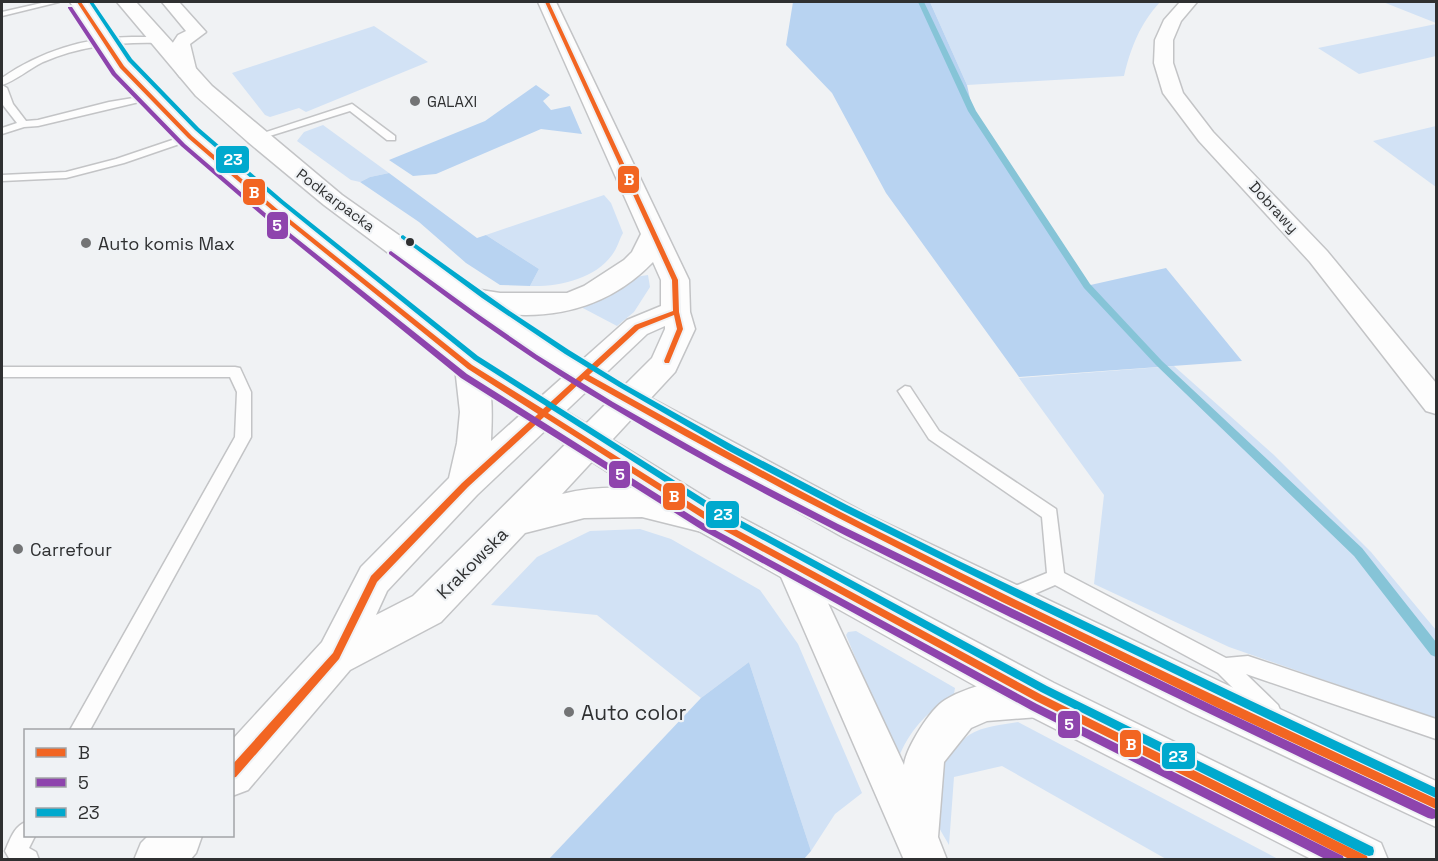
<svg xmlns="http://www.w3.org/2000/svg" width="1438" height="861" viewBox="0 0 1438 861" font-family="'Space Grotesk',sans-serif">
<style>
.green{fill:#d2e2f5}
.forest{fill:#b8d3f1}
.lines{fill:none;stroke-linecap:round;stroke-linejoin:round}
.stream{fill:#86c4d7;fill-rule:evenodd}
.lane-casing{stroke:#c3c4c6;stroke-width:3}
.street-casing{stroke:#c3c4c6;stroke-width:3}
.secondary-casing{stroke:#c3c4c6;stroke-width:3}
.primary-casing{stroke:#c3c4c6;stroke-width:3}
.lane{fill:#fdfdfd;fill-rule:evenodd}
.street{fill:#fdfdfd;fill-rule:evenodd}
.secondary{fill:#fdfdfd;fill-rule:evenodd}
.primary{fill:#fdfdfd;fill-rule:evenodd}
.bus-1-casing{stroke:#eff2f5;stroke-width:4}
.bus-2-casing{stroke:#eff2f5;stroke-width:4}
.bus-3-casing{stroke:#eff2f5;stroke-width:4}
.bus-1{fill:#f26522;fill-rule:evenodd}
.bus-2{fill:#8e44ad;fill-rule:evenodd}
.bus-3{fill:#00a9ce;fill-rule:evenodd}
.poi-dot{fill:#737475;stroke:#eff2f5;stroke-width:2}
.bus-dot{fill:#2f3031;stroke:#eff2f5;stroke-width:2}
.labels{text-anchor:middle;dominant-baseline:central;stroke-width:4.5;stroke-linejoin:round;paint-order:stroke}
.far-poi-label{font-size:15px;fill:#2f3031;stroke:#eff2f5;text-anchor:start}
.far-street-label{font-size:15px;fill:#2f3031;stroke:#eff2f5}
.poi-label{font-size:18px;fill:#2f3031;stroke:#eff2f5;text-anchor:start}
.street-label{font-size:18px;fill:#2f3031;stroke:#eff2f5}
.near-poi-label{font-size:21px;fill:#2f3031;stroke:#eff2f5;text-anchor:start}
.line-badge{stroke:#eff2f5;stroke-width:2}
.badge-label{font-size:16px;text-anchor:middle;font-weight:bold;fill:#fff}
</style>
<rect width="100%" height="100%" fill="#f0f2f4"/>
<g class="green">
<path d="M930 2H1160C1140 24 1131 47 1124 76L967 85Z"/>
<polygon points="1383,2 1436,2 1436,23"/>
<polygon points="1436,24 1436,56 1359,74 1318,48"/>
<polygon points="374,26 428,62 306,112 299,108 270,117 265,115 232,73"/>
<polygon points="323,125 389,173 370,177 360,182 351,180 297,141 304,132"/>
<polygon points="1436,126 1436,187 1373,141"/>
<path d="M604 195 611 203 623 233C619 240 617 249 612 255 595 279 558 287 530 286L539 269 486 235Z"/>
<polygon points="648,275 650,287 634,312 617,326 579,306 608,297 635,277"/>
<polygon points="1174,366 1274,455 1371,552 1436,630 1436,719 1229,647 1094,584 1104,495 1019,378"/>
<polygon points="640,529 671,539 760,590 798,644 862,793 835,814 811,851 749,662 701,698 597,615 491,605 537,557 590,531"/>
<path d="M856 631 955 688 954 694C928 712 913 726 900 754L894 752 846 635 848 632Z"/>
<path d="M1018 722 1278 859H1166L1002 766 954 777 949 845C944 836 937 826 935 816 931 785 943 753 969 735 983 726 1002 725 1018 722Z"/>
</g>
<g class="forest">
<polygon points="793,2 930,2 967,85 973,112 1086,286 1166,268 1242,361 1019,377 886,193 832,93 786,45"/>
<polygon points="536,85 550,95 543,101 551,110 570,106 582,134 541,129 436,174 413,176 389,160 485,121"/>
<polygon points="389,173 477,238 486,235 539,269 530,286 500,285 466,263 419,222 360,182 370,177"/>
<polygon points="749,662 811,851 804,859 549,859 701,698"/>
</g>
<g class="lines">
<polygon class="stream" points="918,2 924,2 976,111 1090,284 1162,361 1362,548 1436,642 1436,657 1431,655 1354,556 1156,365 1084,288 968,111"/>
<g class="lane-casing">
<g id="lane">
<polygon points="46,2 59,2 2,16 2,12"/>
<path d="M132 37H158L163 40 158 43C117 42 81 46 43 62 29 69 15 81 2 85V78C39 52 86 37 132 37Z"/>
<polygon points="2,85 7,88 13,104 26,121 38,120 109,102 151,95 156,98 38,126 24,127 2,134 2,128 17,123 3,105"/>
<polygon points="352,104 395,136 395,140 387,140 350,111 260,139 251,137"/>
<polygon points="190,134 194,135 194,139 124,163 66,178 2,181 2,175 66,172 116,159"/>
<polygon points="2,367 235,367 240,368 251,392 251,437 90,730 70,730 235,437 237,392 230,377 2,377"/>
<polygon points="905,386 910,387 939,431 1056,509 1064,573 1226,658 1248,656 1436,719 1436,739 1246,674 1278,705 1281,712 1278,719 1271,722 1264,719 1218,673 1055,585 1009,605 1003,603 1000,597 1003,591 1047,573 1042,517 929,439 898,391"/>
<path d="M26 822V836H35L29 848 36 852 39 860H10L5 851C10 840 14 826 26 822Z"/>
</g>
</g>
<g class="street-casing">
<g id="street">
<polygon points="162,2 179,2 206,32 190,44 197,73 194,77 180,77 177,73 172,44 178,35 186,31"/>
<polygon points="1180,2 1197,2 1181,21 1173,40 1173,63 1183,93 1213,132 1327,251 1436,383 1436,414 1426,411 1310,262 1199,141 1163,93 1154,63 1155,40 1164,20"/>
<path d="M792 548 804 552 904 765C906 748 930 709 945 700 972 683 1024 673 1053 685L1058 698 1053 711 1039 717 987 721 971 728 944 762 938 837 947 860H904L775 563 780 552Z"/>
</g>
</g>
<g class="secondary-casing">
<g id="secondary">
<path d="M538 2H556L689 280 690 312 695 329 675 372 562 494C615 481 668 489 719 507L724 518 719 529 706 533 642 517 584 518 525 533 441 622 350 670 248 790 232 796V740L322 642 361 567 449 478 457 443 460 412 455 367 459 359 470 356 481 359C494 382 492 415 491 441L627 320 661 306V280L653 262C600 317 529 325 458 305L454 298 458 291 468 288 500 293H567L584 286 624 260 632 252 641 234ZM665 326V329L652 358 413 596 376 615 387 591 477 495 647 334Z"/>
<polygon points="148,836 202,836 196,853 190,860 134,860 141,843"/>
</g>
</g>
<g class="primary-casing">
<g id="primary">
<polygon points="70,2 88,2 129,63 198,132 284,205 481,359 723,508 1054,683 1381,843 1388,860 1313,860 1024,713 697,530 459,375 266,215 182,142 115,71"/>
<polygon points="117,2 136,2 212,86 342,195 478,291 595,368 867,514 1223,683 1436,781 1436,827 1193,713 841,536 573,384 458,305 324,205 248,142 196,96"/>
</g>
</g>
<use href="#lane" class="lane"/>
<use href="#street" class="street"/>
<use href="#secondary" class="secondary"/>
<use href="#primary" class="primary"/>
<g class="bus-1-casing">
<path id="bus-1" d="M77 2H81L124 66 192 136 277 209 472 365 543 409 635 325 673 311 672 280 545 2H549L678 280 679 312 683 329 669 363H665L664 361 677 329 674 315 639 329 589 375C693 433 797 491 904 544 1079 633 1258 716 1436 799V809L1216 707 1002 602 790 493 685 436 584 379 548 413 713 517 1042 695 1367 856 1368 860H1351L1036 701 707 521 544 417 468 487 377 582 339 659 236 777 232 778V765L333 653 371 576 462 483 538 414 468 369 273 211 188 138 120 68Z"/>
</g>
<g class="bus-2-casing">
<g id="bus-2">
<polygon points="68,7 72,7 116,73 185,144 270,217 467,374 708,526 1037,704 1343,856 1344,860 1327,860 1031,710 702,530 461,378 266,219 181,146 112,75 68,8"/>
<path d="M391 251 475 312 537 355 613 402 724 465 838 524 953 580 1222 710 1436 810V818L1432 819 1428 818C1286 751 1145 683 1004 614 871 549 737 483 609 406 532 360 460 309 389 254V252Z"/>
</g>
</g>
<g class="bus-3-casing">
<g id="bus-3">
<polygon points="89,2 93,2 132,59 199,128 284,201 478,356 718,508 1047,686 1373,847 1374,851 1373,855 1369,856 1365,855 1041,692 712,512 474,360 280,203 195,130 128,61"/>
<polygon points="403,235 507,309 569,350 624,384 734,446 847,505 961,562 1228,690 1436,788 1436,798 1274,722 1012,595 841,510 729,451 619,387 565,354 482,298 401,238 401,236"/>
</g>
</g>
<use href="#bus-1" class="bus-1"/>
<use href="#bus-2" class="bus-2"/>
<use href="#bus-3" class="bus-3"/>
</g>
<g class="poi-dot">
<circle cx="415" cy="101" r="6"/>
<circle cx="86" cy="243" r="6"/>
<circle cx="18" cy="549" r="6"/>
<circle cx="569" cy="712" r="6"/>
</g>
<circle class="bus-dot" cx="410" cy="242" r="5"/>
<g class="labels">
<g class="far-poi-label">
<text x="427" y="101">GALAXI</text>
</g>
<g class="far-street-label">
<text transform="translate(336 200) rotate(37)">Podkarpacka</text>
<text transform="translate(1274 207) rotate(47)">Dobrawy</text>
</g>
<g class="poi-label">
<text x="98" y="243">Auto komis Max</text>
<text x="30" y="549">Carrefour</text>
</g>
<g class="street-label">
<text transform="translate(472 563) rotate(-45)">Krakowska</text>
</g>
<g class="near-poi-label">
<text x="581" y="712">Auto color</text>
</g>
</g>
<g class="line-badge">
<rect x="215" y="145" width="35" height="29" rx="6" fill="#00a9ce"/>
<rect x="617" y="165" width="23" height="29" rx="6" fill="#f26522"/>
<rect x="242" y="178" width="24" height="28" rx="6" fill="#f26522"/>
<rect x="266" y="211" width="23" height="29" rx="6" fill="#8e44ad"/>
<rect x="608" y="460" width="23" height="29" rx="6" fill="#8e44ad"/>
<rect x="662" y="482" width="24" height="29" rx="6" fill="#f26522"/>
<rect x="705" y="500" width="35" height="29" rx="6" fill="#00a9ce"/>
<rect x="1057" y="710" width="24" height="29" rx="6" fill="#8e44ad"/>
<rect x="1119" y="729" width="23" height="29" rx="6" fill="#f26522"/>
<rect x="1161" y="742" width="35" height="28" rx="6" fill="#00a9ce"/>
</g>
<g class="badge-label">
<text x="233" y="165">23</text>
<text x="629" y="185">B</text>
<text x="254" y="198">B</text>
<text x="277" y="231">5</text>
<text x="620" y="480">5</text>
<text x="674" y="502">B</text>
<text x="723" y="520">23</text>
<text x="1069" y="730">5</text>
<text x="1131" y="750">B</text>
<text x="1178" y="762">23</text>
</g>
<rect width="1438" height="861" fill="none" stroke="#2f3031" stroke-width="6"/>
<rect x="24" y="729" width="210" height="108" fill="#eff2f5" stroke="#a2a4a7" stroke-width="1.5"/>
<rect x="36" y="748" width="30" height="9" fill="#f26522" stroke="#a2a4a7" stroke-width="1.5"/>
<text x="78" y="759" font-size="18" fill="#2f3031">B</text>
<rect x="36" y="778" width="30" height="9" fill="#8e44ad" stroke="#a2a4a7" stroke-width="1.5"/>
<text x="78" y="789" font-size="18" fill="#2f3031">5</text>
<rect x="36" y="808" width="30" height="9" fill="#00a9ce" stroke="#a2a4a7" stroke-width="1.5"/>
<text x="78" y="819" font-size="18" fill="#2f3031">23</text>
</svg>
